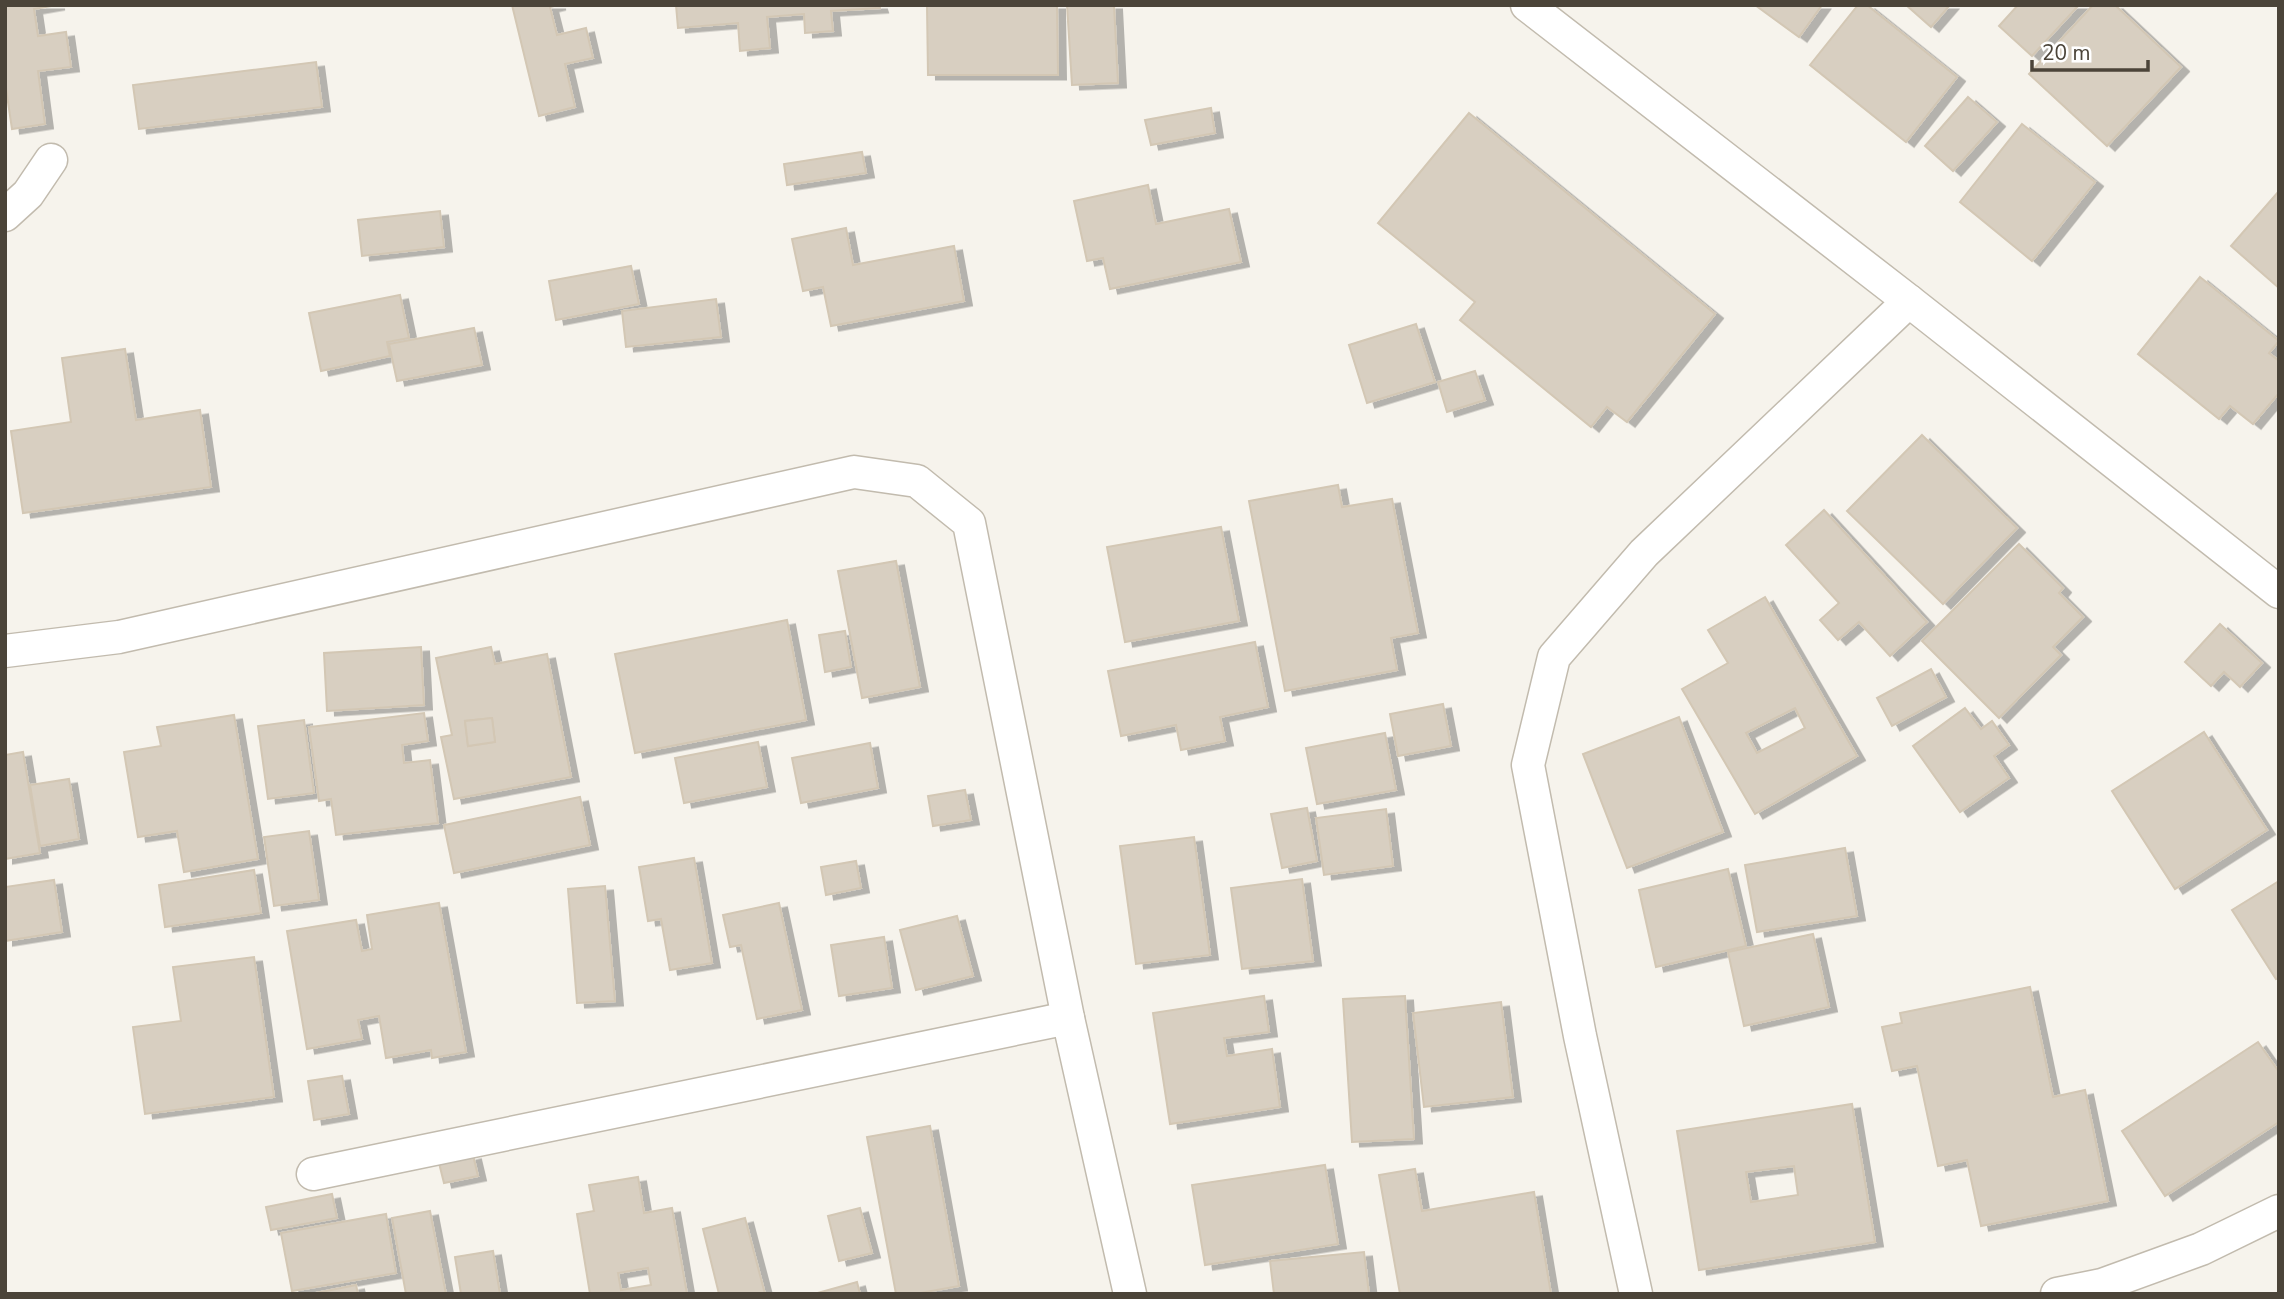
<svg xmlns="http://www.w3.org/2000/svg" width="2284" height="1299" viewBox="0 0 2284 1299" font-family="'Nunito Sans',sans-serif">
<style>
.building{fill:#d8cfc1;stroke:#d3c7b4;stroke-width:2;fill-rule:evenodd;filter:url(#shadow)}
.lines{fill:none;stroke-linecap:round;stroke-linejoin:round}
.minor-casing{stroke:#c2bbae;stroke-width:35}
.minor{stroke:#fff;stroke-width:32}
</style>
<defs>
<filter id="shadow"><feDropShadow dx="8" dy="4.5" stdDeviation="0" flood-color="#0004"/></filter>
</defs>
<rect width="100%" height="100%" fill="#f6f3ec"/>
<g class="building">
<polygon points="5,5 57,5 34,9 38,36 66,32 71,67 38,71 45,124 12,129 5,82"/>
<polygon points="512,5 558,5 550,7 557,35 586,28 593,58 565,64 575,107 539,116"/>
<polygon points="676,5 879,5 880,8 831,11 833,31 805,33 804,14 767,17 770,48 740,51 738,23 678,28"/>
<polygon points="927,5 1057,5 1058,75 928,75"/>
<polygon points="1067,5 1114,5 1118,83 1072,85"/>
<polygon points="1755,5 1822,5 1799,37"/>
<polygon points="1858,5 1867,5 1957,77 1906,142 1810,65"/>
<polygon points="1906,5 1950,5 1931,27"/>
<polygon points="2018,5 2079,5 2032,56 1999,26"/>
<polygon points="2093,5 2115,5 2181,67 2107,146 2029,74"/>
<polygon points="316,62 322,107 139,129 133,85"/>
<polygon points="1968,97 1997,122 1953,171 1925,146"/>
<polygon points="1211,108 1215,133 1151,145 1145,120"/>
<polygon points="1469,113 1715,314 1627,422 1607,407 1591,427 1460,320 1475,302 1378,223"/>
<polygon points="2022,124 2095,182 2032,261 1960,202"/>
<polygon points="862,152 866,173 787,185 784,164"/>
<polygon points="1148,185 1156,224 1229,209 1241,262 1110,289 1103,258 1087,261 1074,201"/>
<polygon points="2279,191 2279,288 2231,246"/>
<polygon points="440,211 444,247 362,256 358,220"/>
<polygon points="846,228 853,265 954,246 964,301 831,326 823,287 803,291 792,239"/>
<polygon points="631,266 639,304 556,320 549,281"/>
<polygon points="2200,277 2279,341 2269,353 2279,361 2279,393 2253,424 2230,406 2219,419 2138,354"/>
<polygon points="400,295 409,338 387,342 390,356 321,371 309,313"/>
<polygon points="716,299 721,337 626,347 622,311"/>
<polygon points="1416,324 1435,382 1367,403 1349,345"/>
<polygon points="474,328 482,365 397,381 389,344"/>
<polygon points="125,349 136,420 200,410 211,487 23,513 11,431 71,422 62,358"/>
<polygon points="1475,371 1485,400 1447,412 1438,382"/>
<polygon points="1922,435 2017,528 1943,604 1847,511"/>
<polygon points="1338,485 1342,507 1392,499 1418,633 1391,638 1397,670 1285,691 1249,501"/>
<polygon points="1824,510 1927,622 1890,656 1859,622 1838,640 1820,620 1839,603 1786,545"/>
<polygon points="1221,527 1239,621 1125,642 1107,547"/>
<polygon points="2019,544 2063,588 2059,593 2083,617 2053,647 2061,655 1999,718 1922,641"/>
<polygon points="896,561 920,687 862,698 838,571"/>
<path d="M1765 597 1857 756 1755 814 1682 689 1728 663 1708 630ZM1795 708 1805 728 1757 753 1746 733Z"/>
<polygon points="787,620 806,720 635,753 615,654"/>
<polygon points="2220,624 2262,663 2240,687 2224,672 2211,686 2185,662"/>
<polygon points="845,631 851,667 825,672 819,635"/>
<polygon points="1255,642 1268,707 1220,717 1225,741 1181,750 1176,725 1121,736 1108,671"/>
<polygon points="421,647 424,705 327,711 324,653"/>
<path d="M491 647 495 664 547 654 571 777 454 799 441 737 452 735 436 658ZM492 718 495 742 468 746 465 721Z"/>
<polygon points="1931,669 1946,697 1892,726 1877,698"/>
<polygon points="1443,704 1451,746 1398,756 1390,714"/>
<polygon points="1965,708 1981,729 1992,721 2009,745 1994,756 2009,778 1960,812 1913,746"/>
<polygon points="424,713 428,741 402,745 404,763 430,760 438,823 336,835 331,799 319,801 309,727"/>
<polygon points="234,715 258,859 184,872 177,831 138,837 124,752 161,746 157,727"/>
<polygon points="1679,717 1723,832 1627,868 1583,754"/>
<polygon points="492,718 495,742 468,746 465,721"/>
<polygon points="304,720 314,793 268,799 258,726"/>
<polygon points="2204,732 2267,830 2175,889 2112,791"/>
<polygon points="1385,733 1396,790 1317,804 1306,748"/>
<polygon points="758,742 767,787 684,803 675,758"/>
<polygon points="870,743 878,788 801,803 792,758"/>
<polygon points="23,752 40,853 5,859 5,755"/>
<polygon points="69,779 79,839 40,846 30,785"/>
<polygon points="965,790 971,820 933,826 928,796"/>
<polygon points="580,797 590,845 454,873 444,825"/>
<polygon points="1307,808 1317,861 1282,868 1271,814"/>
<polygon points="1386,809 1393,866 1324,875 1316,818"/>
<polygon points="309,831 319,900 274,906 264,837"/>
<polygon points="1194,837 1210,955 1136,964 1120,846"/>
<polygon points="1845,848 1857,916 1757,932 1745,865"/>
<polygon points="694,858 712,963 670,970 661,919 648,921 639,867"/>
<polygon points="856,861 861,888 826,895 821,867"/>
<polygon points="1728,869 1746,946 1656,967 1639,890"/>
<polygon points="254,870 261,913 165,927 159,885"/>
<polygon points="1302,879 1313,961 1242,969 1231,888"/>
<polygon points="54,880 62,932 5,941 5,887"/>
<polygon points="2279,881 2279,978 2276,979 2232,910"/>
<polygon points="605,886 615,1001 577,1003 568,889"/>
<polygon points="439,903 466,1052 432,1058 431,1050 386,1058 379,1016 358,1020 362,1039 307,1049 287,931 356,920 362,951 372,949 367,915"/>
<polygon points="779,903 802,1010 757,1019 741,945 730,947 723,915"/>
<polygon points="957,916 973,976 916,990 900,930"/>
<polygon points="1813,934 1829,1007 1744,1026 1728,952"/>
<polygon points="884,937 892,988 839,996 831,945"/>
<polygon points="254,957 274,1097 145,1114 133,1027 181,1021 173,967"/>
<polygon points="2030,987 2053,1097 2085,1090 2108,1201 1981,1226 1967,1160 1938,1166 1917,1066 1892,1071 1882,1027 1902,1023 1900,1013"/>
<polygon points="1264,996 1269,1032 1224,1038 1227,1056 1272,1049 1280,1107 1170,1124 1153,1013"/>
<polygon points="1405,996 1414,1139 1352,1142 1343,999"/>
<polygon points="1501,1002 1513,1097 1424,1107 1413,1013"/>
<polygon points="2258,1042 2279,1072 2279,1122 2165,1196 2122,1131"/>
<polygon points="342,1076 349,1114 314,1120 308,1081"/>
<path d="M1852 1104 1875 1242 1699 1270 1677 1131ZM1794 1166 1798 1195 1751 1202 1746 1172Z"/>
<polygon points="930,1126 959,1286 915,1294 896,1294 867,1137"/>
<polygon points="473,1155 478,1176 444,1183 439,1163"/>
<polygon points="1325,1165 1338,1244 1205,1265 1192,1185"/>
<polygon points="1415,1169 1422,1211 1534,1192 1551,1294 1400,1294 1379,1175"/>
<path d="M638 1177 644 1213 672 1208 687 1294H590L577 1214 594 1211 589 1185ZM648 1268 651 1285 621 1290 618 1273Z"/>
<polygon points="332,1194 337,1218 271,1230 266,1207"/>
<polygon points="860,1208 872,1253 839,1261 828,1216"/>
<polygon points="430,1211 446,1294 406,1294 392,1218"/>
<polygon points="386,1214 396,1273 292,1291 281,1233"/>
<polygon points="745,1218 765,1294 719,1294 703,1229"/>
<polygon points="493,1251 500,1294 461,1294 455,1257"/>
<polygon points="1364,1252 1369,1294 1274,1294 1270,1261"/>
<polygon points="857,1282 860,1294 814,1294"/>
<polygon points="356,1285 358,1294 311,1294"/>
</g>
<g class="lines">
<g class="minor-casing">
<g id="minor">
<polyline points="1527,5 1909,301 2279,592"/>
<polyline points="5,215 28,194 51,160"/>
<polyline points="5,651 119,637 854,472 917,481 969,523 1068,1018 1130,1294"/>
<polyline points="313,1174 1068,1018"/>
<polyline points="1636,1294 1580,1036 1528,765 1554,657 1644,553 1909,301"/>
<polyline points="2057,1294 2102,1285 2201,1249 2279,1211"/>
</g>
</g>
<use href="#minor" class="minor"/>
</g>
<rect width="2284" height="1299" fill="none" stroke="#4b4439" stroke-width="14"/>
<path d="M2032 60v10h116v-10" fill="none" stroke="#4b4439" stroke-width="3.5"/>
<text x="2042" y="60" font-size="21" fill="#4b4439" stroke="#ffffff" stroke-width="5" paint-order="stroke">20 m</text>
</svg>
